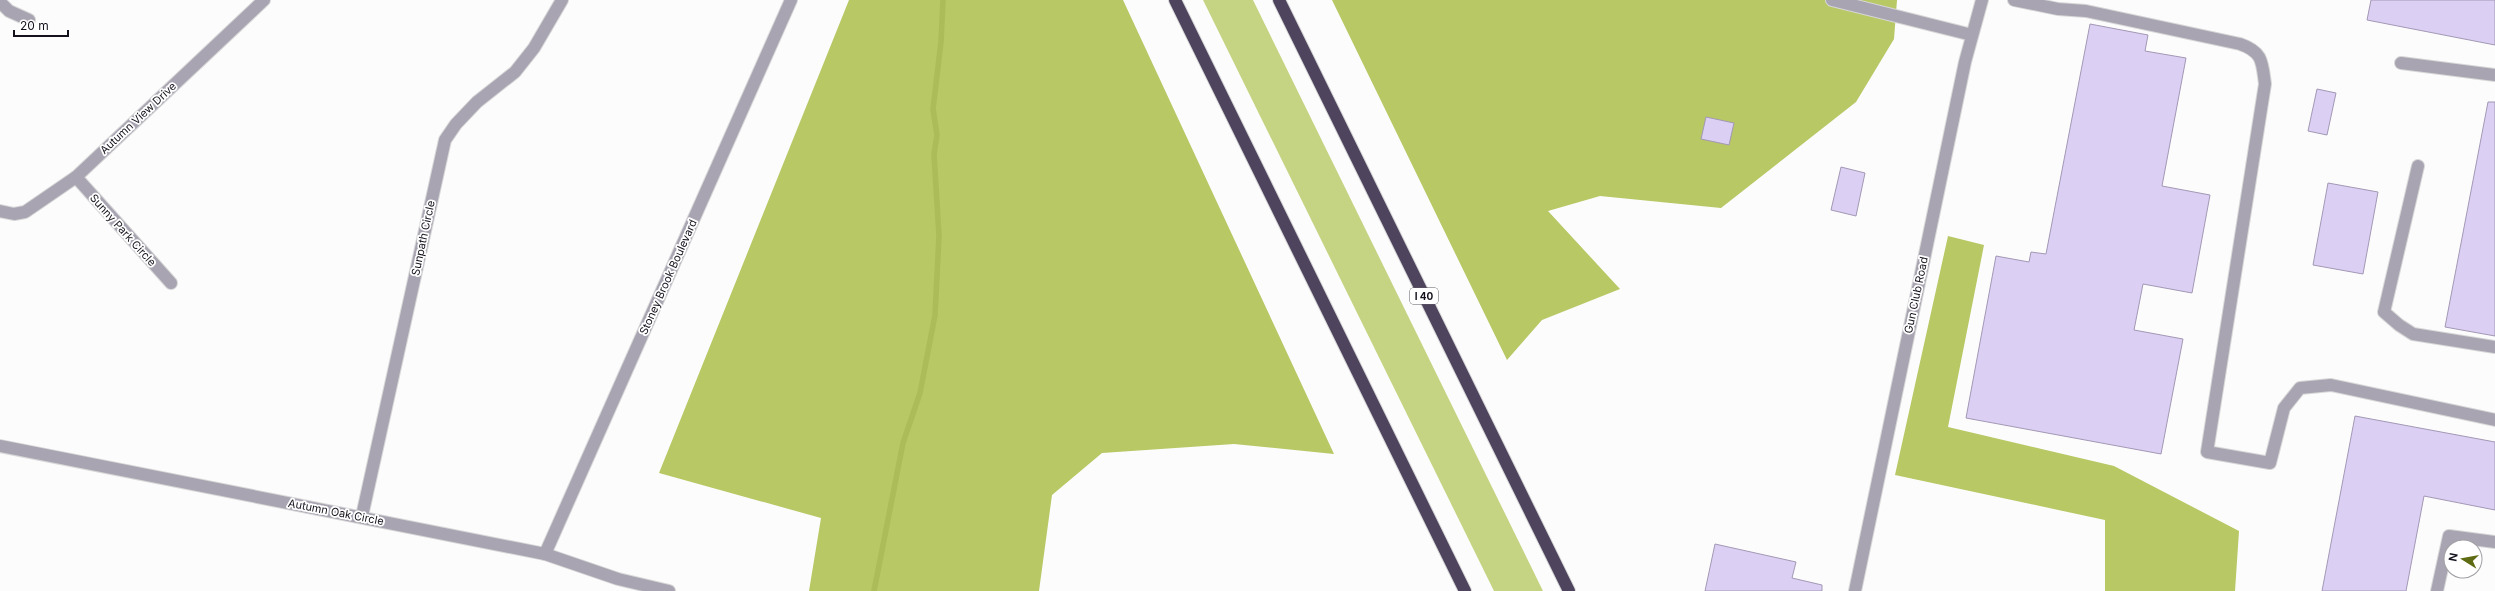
<svg xmlns="http://www.w3.org/2000/svg" width="2495" height="591" viewBox="0 0 2495 591" font-family="Inter,sans-serif">
<style>
.green{fill:#c5d482}
.forest{fill:#b7c864}
.lines{fill:none;stroke-linecap:round;stroke-linejoin:round}
.stream{stroke:#abbc58;stroke-width:5.5}
.building{fill:#dbcff3;stroke:#a398b5}
.minor-casing{stroke:#d7d7d8;stroke-width:14}
.highway-casing{stroke:#d7d7d8;stroke-width:14}
.minor{stroke:#a9a4b1;stroke-width:12}
.highway{stroke:#4e445d;stroke-width:12}
.labels{text-anchor:middle;dominant-baseline:central;stroke-width:3.5;stroke-linejoin:round;paint-order:stroke}
.shield{fill:#fff;stroke:#5c5961;stroke-width:1}
.shield-label{font-size:10px;font-weight:bold;fill:#16121d}
.street-label{font-size:11px;fill:#16121d;stroke:#fff}
</style>
<rect width="100%" height="100%" fill="#fcfcfc"/>
<polygon class="green" points="1203,0 1253,0 1543,591 1494,591"/>
<g class="forest">
<polygon points="849,0 1123,0 1334,454 1234,444 1102,453 1052,495 1039,591 809,591 821,518 659,473"/>
<polygon points="1332,0 1897,0 1894,39 1856,102 1721,208 1600,196 1548,211 1620,289 1542,320 1507,360"/>
<polygon points="1948,236 1984,245 1948,427 2114,466 2239,531 2235,591 2105,591 2105,520 1895,475"/>
</g>
<g class="lines">
<polyline class="stream" points="874,591 903,443 920,393 935,315 939,236 934,154 937,135 933,109 941,42 943,0"/>
</g>
<g class="building">
<polygon points="2371,0 2495,0 2495,45 2367,20"/>
<polygon points="2090,24 2148,35 2145,51 2186,58 2162,186 2210,195 2192,293 2143,284 2134,330 2183,339 2161,454 1966,418 1996,256 2029,262 2031,252 2046,254"/>
<polygon points="2317,89 2336,93 2327,135 2308,131"/>
<polygon points="2488,102 2495,102 2495,336 2445,327"/>
<polygon points="1706,117 1734,123 1729,145 1701,139"/>
<polygon points="1841,167 1865,173 1856,216 1831,210"/>
<polygon points="2328,183 2378,192 2363,274 2313,265"/>
<polygon points="2355,416 2495,442 2495,510 2424,496 2406,591 2322,591"/>
<polygon points="1715,544 1796,562 1792,578 1822,585 1822,591 1705,591"/>
</g>
<g class="lines">
<g class="minor-casing">
<g id="minor">
<polyline points="1832,0 1972,35"/>
<path d="M2014 0 2058 9 2086 11 2240 44C2263 52 2262 62 2265 84L2207 452 2270 463 2284 408 2300 388 2331 385 2495 420"/>
<polyline points="0,2 9,11 29,20"/>
<polyline points="2401,63 2495,75"/>
<polyline points="2418,166 2384,312 2399,325 2413,334 2495,347"/>
<polyline points="76,177 171,283"/>
<polyline points="0,211 14,214 25,212 76,177 264,0"/>
<polyline points="0,446 545,554 618,579 669,591"/>
<polyline points="362,516 445,140 456,124 477,102 515,72 534,48 562,0"/>
<polyline points="545,554 791,0"/>
<polyline points="1855,591 1965,62 1982,0"/>
<polyline points="2437,591 2449,536 2495,542"/>
</g>
</g>
<g class="highway-casing">
<g id="highway">
<polyline points="1175,0 1465,591"/>
<polyline points="1279,0 1569,591"/>
</g>
</g>
<use href="#minor" class="minor"/>
<use href="#highway" class="highway"/>
</g>
<g class="labels">
<rect class="shield" x="1410" y="288" width="28" height="16" rx="3"/>
<g class="shield-label">
<text x="1424" y="296">I 40</text>
</g>
<g class="street-label">
<text transform="translate(138 118) rotate(-43)">Autumn View Drive</text>
<text transform="translate(123 230) rotate(48)">Sunny Park Circle</text>
<text transform="translate(423 238) rotate(-78)">Sunpath Circle</text>
<text transform="translate(668 277) rotate(-66)">Stoney Brook Boulevard</text>
<text transform="translate(1916 295) rotate(-78)">Gun Club Road</text>
<text transform="translate(336 512) rotate(11)">Autumn Oak Circle</text>
</g>
</g>
<g transform="translate(2463 559) rotate(281)"><circle r="19" fill="#ffffff" stroke="#a2a0a5"/>
<path d="M0-3L7 15L0 10L-7 15Z" fill="#5f6b13"/>
<text y="-6" font-size="11" font-weight="bold" text-anchor="middle" fill="#16121d">N</text>
</g>
<path d="M14 30v6h54v-6" fill="none" stroke="#16121d" stroke-width="2"/>
<text x="20" y="30" font-size="12" fill="#16121d" stroke="#ffffff" stroke-width="3" paint-order="stroke">20 m</text>
</svg>
